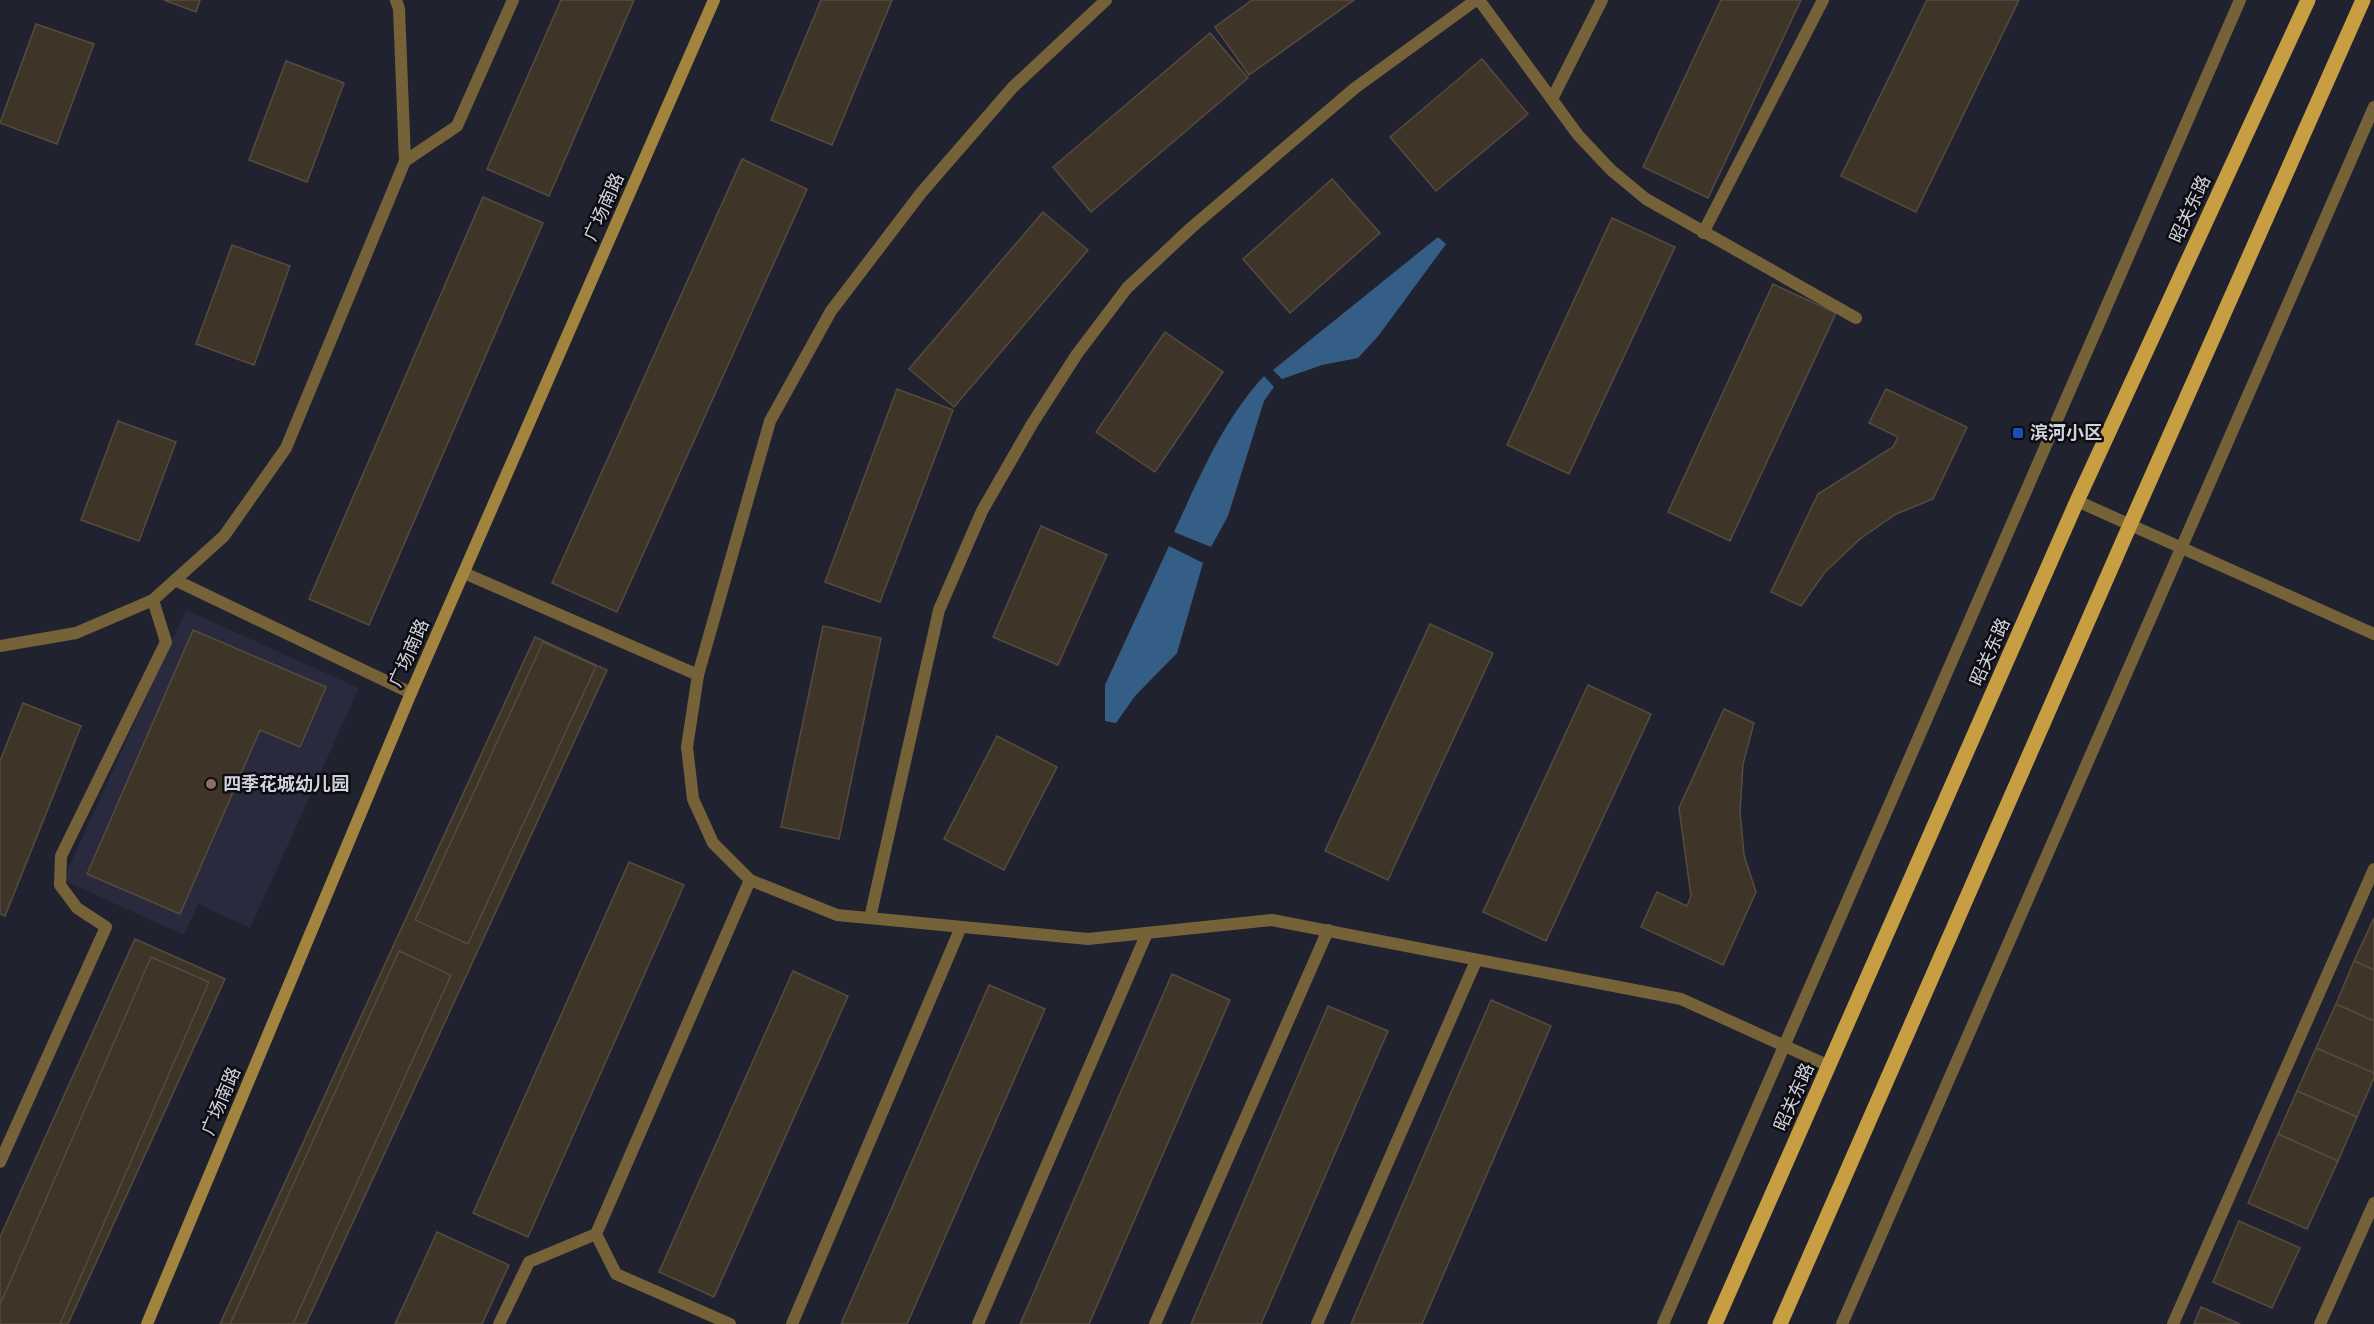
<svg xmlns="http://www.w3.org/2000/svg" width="2374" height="1324" viewBox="0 0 2374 1324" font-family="Cabin,'Noto Sans SC',sans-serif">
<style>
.built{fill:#292a3d}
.water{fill:#345e86}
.building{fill:#3f3428;stroke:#564b3e;stroke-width:1.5}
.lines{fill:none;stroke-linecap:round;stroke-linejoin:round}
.lane{stroke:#756238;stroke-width:12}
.street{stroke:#756238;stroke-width:12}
.secondary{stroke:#a3843f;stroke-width:12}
.primary{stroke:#c79f42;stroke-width:15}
.transit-dot{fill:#1a4fb4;stroke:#0c0c12;stroke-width:2}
.education-dot{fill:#8d6e63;stroke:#0c0c12;stroke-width:2}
.labels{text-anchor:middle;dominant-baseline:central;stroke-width:5;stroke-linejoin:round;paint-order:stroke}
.street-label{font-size:18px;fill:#d1d2db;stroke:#0c0c12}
.poi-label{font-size:18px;font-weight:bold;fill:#d1d2db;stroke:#0c0c12;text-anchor:start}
</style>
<rect width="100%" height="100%" fill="#212230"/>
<polygon class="built" points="186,610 359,688 250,928 198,904 184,935 63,880"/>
<g class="water">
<polygon points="1438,237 1446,244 1379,335 1358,358 1322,365 1282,379 1273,370"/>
<path d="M1264 376 1274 387 1264 401 1228 516 1211 547 1174 532C1200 476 1222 422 1264 376Z"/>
<polygon points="1169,546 1203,563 1177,653 1135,696 1116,723 1105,721 1105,685"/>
</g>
<g class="building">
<polygon points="164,0 200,0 196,12"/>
<polygon points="561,0 634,0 549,196 487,169"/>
<polygon points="821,0 892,0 832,145 771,120"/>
<polygon points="1252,0 1354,0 1249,75 1215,27"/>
<polygon points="1721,0 1801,0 1708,198 1643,167"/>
<polygon points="1927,0 2019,0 1916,212 1841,176"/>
<polygon points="36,24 94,44 57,144 0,123"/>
<polygon points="1210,33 1248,78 1091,212 1053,167"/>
<polygon points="1482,59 1528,114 1436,191 1390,137"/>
<polygon points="286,61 344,83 307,182 249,160"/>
<polygon points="742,159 807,189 617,612 552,583"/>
<polygon points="1332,179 1380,233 1290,313 1243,259"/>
<polygon points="483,197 543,223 369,625 309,599"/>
<polygon points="1043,212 1088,250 954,407 909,369"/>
<polygon points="1612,218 1675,247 1569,474 1507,445"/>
<polygon points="232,245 290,266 254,365 196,344"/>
<polygon points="1773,284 1836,313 1730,541 1668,512"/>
<polygon points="1165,332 1223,372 1155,472 1096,432"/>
<polygon points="897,389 953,410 880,602 825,582"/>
<polygon points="1886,389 1967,427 1933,499 1896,514 1860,539 1825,572 1801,606 1771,592 1818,494 1893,447 1898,437 1869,423"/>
<polygon points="118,421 176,442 139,541 81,520"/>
<polygon points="1041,526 1107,555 1058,665 993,637"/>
<polygon points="1430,624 1493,653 1388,880 1325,851"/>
<polygon points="823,626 881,638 839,839 781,827"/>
<polygon points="193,630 326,687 300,747 260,730 180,914 87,874"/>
<polygon points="535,637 607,670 306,1324 220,1324"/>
<polygon points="543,642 596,666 468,944 415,920"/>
<polygon points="1588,685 1651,714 1546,941 1483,912"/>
<polygon points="23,703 81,726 5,916 0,914 0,761"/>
<polygon points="1724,709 1754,723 1743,764 1740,811 1744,855 1756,892 1723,965 1641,927 1657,892 1687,906 1691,896 1679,808"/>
<polygon points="997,736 1057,767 1004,870 944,839"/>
<polygon points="629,862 684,885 528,1237 473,1213"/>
<polygon points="2374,918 2374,970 2354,961"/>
<polygon points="135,939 225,979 68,1324 0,1324 0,1237"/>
<polygon points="399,951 451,975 293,1324 230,1324"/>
<polygon points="151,957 209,982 60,1324 0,1324 0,1305"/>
<polygon points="2354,961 2374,970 2374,1021 2336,1004"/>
<polygon points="793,971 848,996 714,1297 659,1272"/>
<polygon points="1172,974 1230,1000 1089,1324 1020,1324"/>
<polygon points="989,985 1045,1009 907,1324 841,1324"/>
<polygon points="1491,1000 1551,1026 1422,1324 1351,1324"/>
<polygon points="2336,1004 2374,1021 2374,1073 2316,1048"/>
<polygon points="1328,1006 1388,1031 1261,1324 1191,1324"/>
<polygon points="2316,1048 2374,1073 2374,1078 2357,1117 2297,1091"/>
<polygon points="2297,1091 2357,1117 2338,1161 2278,1134"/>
<polygon points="2278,1134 2338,1161 2307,1229 2248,1203"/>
<polygon points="2239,1221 2300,1248 2272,1308 2213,1282"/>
<polygon points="437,1232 509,1265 482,1324 395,1324"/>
<polygon points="2201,1307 2240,1324 2194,1324"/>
</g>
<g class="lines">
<g class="lane">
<polyline points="1552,99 1602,0"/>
<polyline points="405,161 457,126 513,0"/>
<polyline points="1703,233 1823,0"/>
<polyline points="870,918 939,610 982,511 1032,424 1077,354 1127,288 1192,227 1355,88 1476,0"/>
<polyline points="0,1162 106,927 77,908 60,885 61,856 166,642 153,600"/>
<polyline points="596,1234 616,1274 730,1324"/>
<polyline points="499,1324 529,1262 596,1234 750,880"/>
<polyline points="792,1324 961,927"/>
<polyline points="978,1324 1147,933"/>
<polyline points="1155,1324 1328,930"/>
<polyline points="1317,1324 1476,961"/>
<polyline points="2173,1324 2374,869"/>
<polyline points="2320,1324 2374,1203"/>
</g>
<g class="street">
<polyline points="1106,0 1013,87 921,193 831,311 770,421 698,675 687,747 693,799 713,843 750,880 837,915 1088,939 1272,920 1681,999 1829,1066"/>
<polyline points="1479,0 1578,135 1611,170 1646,199 1856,318"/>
<polyline points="2077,501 2374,634"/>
<polyline points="464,573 698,675"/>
<polyline points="175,580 411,693"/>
<polyline points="0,646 76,633 153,600 224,536 286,448 405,161 399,9 396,0"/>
<polyline points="1663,1324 2240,0"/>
<polyline points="1842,1324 2374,107"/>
</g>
<polyline class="secondary" points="147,1324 411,693 714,0"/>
<g class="primary">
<polyline points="1715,1324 2077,501 2308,0"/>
<polyline points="1780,1324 2130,525 2363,0"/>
</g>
</g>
<rect class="transit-dot" x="2012" y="427" width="12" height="12" rx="3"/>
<circle class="education-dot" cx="211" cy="784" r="6"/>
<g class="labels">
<g class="street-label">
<text transform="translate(604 207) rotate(-66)">广场南路</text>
<text transform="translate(2190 209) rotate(-65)">昭关东路</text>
<text transform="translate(1990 652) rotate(-66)">昭关东路</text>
<text transform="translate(409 653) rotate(-66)">广场南路</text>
<text transform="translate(1794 1097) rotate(-66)">昭关东路</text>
<text transform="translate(221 1101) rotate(-67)">广场南路</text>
</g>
<g class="poi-label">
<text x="2030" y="433">滨河小区</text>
<text x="223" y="784">四季花城幼儿园</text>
</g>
</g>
</svg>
